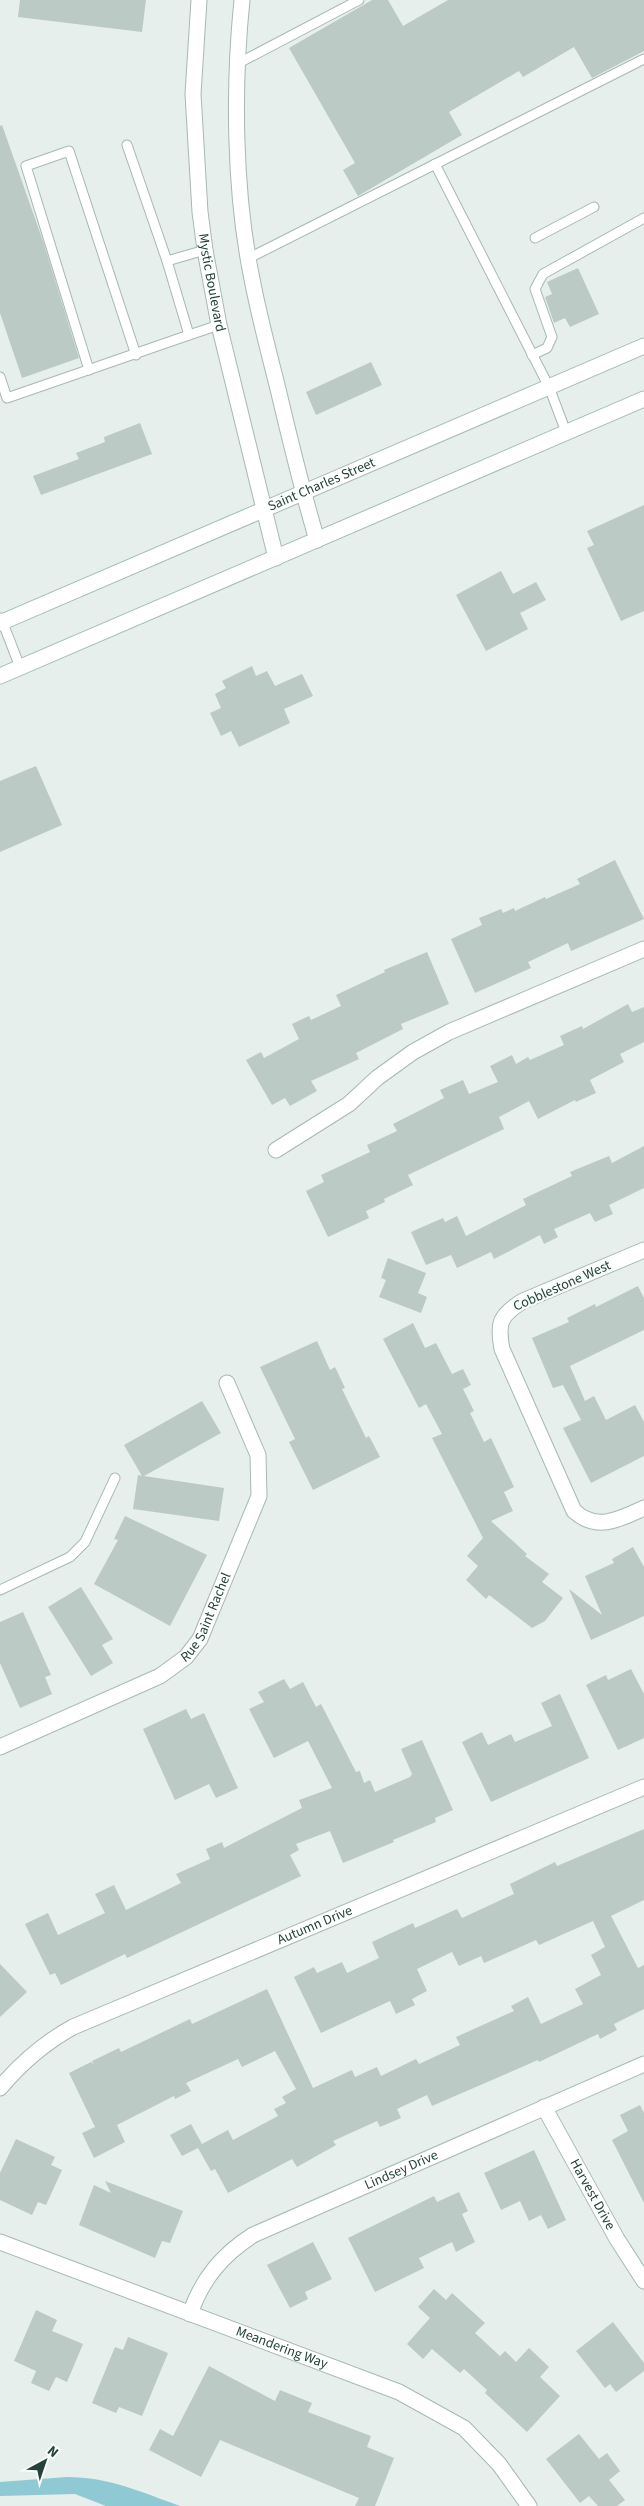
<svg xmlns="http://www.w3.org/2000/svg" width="644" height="2506" viewBox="0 0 644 2506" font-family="'Source Sans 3',sans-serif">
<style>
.water{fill:#8ec9d4}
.building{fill:#bbcac4}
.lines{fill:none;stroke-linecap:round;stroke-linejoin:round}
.lane-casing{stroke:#a8b8b2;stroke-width:11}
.street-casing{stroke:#a8b8b2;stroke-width:17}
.secondary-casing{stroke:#a4bbb3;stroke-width:17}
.lane{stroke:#fff;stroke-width:9}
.street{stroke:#fff;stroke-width:15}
.secondary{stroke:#fff;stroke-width:15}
.labels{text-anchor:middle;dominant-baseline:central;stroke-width:4.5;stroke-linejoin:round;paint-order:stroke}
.street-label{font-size:14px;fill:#24423a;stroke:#f7fbf9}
</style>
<rect width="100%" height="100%" fill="#e6efeb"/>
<path class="water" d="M67 2477C109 2477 141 2492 180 2506H106L75 2494 0 2496V2482Z"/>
<g class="building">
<polygon points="20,0 146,0 142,32 18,17"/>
<polygon points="372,0 388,0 403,26 448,0 644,0 644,51 592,78 574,47 523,77 519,71 449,112 462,135 358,196 343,170 355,163 289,48"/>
<polygon points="2,125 43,241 79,358 22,378 0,313 0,126"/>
<polygon points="578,268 599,314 570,327 565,318 554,323 545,297 552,294 547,282"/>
<polygon points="371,362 382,385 316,415 306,392"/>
<polygon points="140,423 152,454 41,495 33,476 79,459 76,453 105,442 104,437"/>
<polygon points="644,505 644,611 621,621 587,548 594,545 587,531"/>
<polygon points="501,571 513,594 536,582 546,600 520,613 528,629 486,651 456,595"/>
<polygon points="252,666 256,676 267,671 275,686 302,674 313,696 284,709 290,723 239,747 231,731 221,736 210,713 221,708 215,694 226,688 222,681"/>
<polygon points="36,766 62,825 0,852 0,781"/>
<polygon points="615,860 644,919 571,951 568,943 528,962 531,968 475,993 451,939 482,925 479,918 501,909 503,913 514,908 515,911 545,897 546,899 580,884 577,879"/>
<polygon points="427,952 449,1004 401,1024 403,1029 356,1053 359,1059 311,1081 317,1091 290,1106 285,1098 272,1105 246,1060 261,1052 264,1058 299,1039 292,1024 309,1016 311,1020 341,1006 336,995 385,972 384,970"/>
<polygon points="628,1004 632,1012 644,1007 644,1042 620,1054 624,1062 590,1080 596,1093 576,1102 575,1100 538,1119 529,1101 499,1117 504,1129 408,1175 413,1185 384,1199 385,1202 366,1211 369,1218 328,1237 306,1191 324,1182 321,1175 370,1152 367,1145 397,1131 393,1124 444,1098 440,1090 463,1080 469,1094 498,1082 490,1066 512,1055 516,1064 528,1057 530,1060 564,1045 560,1036 582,1026 583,1029"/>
<polygon points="644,1146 644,1188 609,1205 613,1214 595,1222 590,1213 554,1229 558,1237 544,1244 540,1235 494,1259 491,1252 457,1268 451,1255 426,1265 411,1232 443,1218 445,1222 457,1216 466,1236 526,1205 523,1199 572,1176 570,1172 609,1156 612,1163"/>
<polygon points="388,1258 426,1273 418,1293 427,1297 421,1313 379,1297 386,1280 381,1278"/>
<polygon points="638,1286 644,1298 644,1330 570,1366 585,1401 594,1396 606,1420 635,1405 644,1422 644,1456 591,1483 563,1428 581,1420 563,1385 553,1388 532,1338 569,1322 567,1318 595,1304 596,1307"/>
<polygon points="413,1323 425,1348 436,1343 452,1374 463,1369 471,1385 463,1389 474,1411 470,1413 484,1442 491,1438 514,1487 504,1492 513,1511 491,1521 527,1554 525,1556 549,1574 542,1582 563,1598 545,1621 532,1628 489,1595 486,1599 466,1580 478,1566 467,1556 483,1538 432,1438 442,1434 426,1404 419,1408 383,1339"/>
<polygon points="317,1341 330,1370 335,1367 345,1388 342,1389 366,1438 369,1436 380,1457 313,1490 289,1442 295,1439 260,1367"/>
<polygon points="202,1401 221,1433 144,1476 224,1488 219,1521 133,1509 138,1475 142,1476 124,1445"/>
<polygon points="125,1516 207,1555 170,1626 94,1584 118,1540 114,1539"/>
<polygon points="633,1547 644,1567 644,1616 591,1640 569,1589 602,1615 585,1576 614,1563 612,1559"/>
<polygon points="81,1587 113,1639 102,1645 113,1663 91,1676 48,1607"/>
<polygon points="23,1612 51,1675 45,1677 52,1694 20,1708 0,1663 0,1622"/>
<polygon points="631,1669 644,1694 644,1738 618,1750 586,1685 606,1675 608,1680"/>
<polygon points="284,1679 290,1689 303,1682 316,1707 321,1704 356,1772 360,1771 364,1783 370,1780 375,1792 410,1777 412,1774 401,1749 422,1740 453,1810 435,1818 436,1822 393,1840 394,1842 343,1863 330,1831 296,1844 299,1850 290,1855 301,1876 127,1958 125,1954 61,1985 55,1973 50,1975 25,1924 48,1913 58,1935 105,1913 95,1894 114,1885 126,1910 181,1883 176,1874 210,1859 206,1849 222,1842 224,1848 249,1835 302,1808 299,1800 332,1788 308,1741 274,1758 249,1709 264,1702 258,1692"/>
<polygon points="560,1694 589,1758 491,1802 462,1742 482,1732 488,1745 511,1734 515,1742 552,1726 541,1703"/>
<polygon points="186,1709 191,1719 204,1713 238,1788 216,1798 209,1784 175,1800 143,1729"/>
<polygon points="644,1829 644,1900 611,1916 638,1968 644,1965 644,2009 614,2024 617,2030 600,2039 598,2034 539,2062 538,2060 432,2106 427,2095 397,2109 401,2118 380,2127 377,2121 333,2141 336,2145 297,2167 292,2159 228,2193 215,2169 211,2171 198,2148 182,2156 170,2135 191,2124 202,2144 228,2130 233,2140 278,2116 274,2109 286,2103 282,2097 296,2089 275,2051 242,2067 238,2059 186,2083 191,2091 175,2099 174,2096 117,2125 125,2142 94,2158 82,2133 95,2127 69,2073 91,2062 94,2064 92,2061 119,2048 121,2052 190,2019 192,2024 267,1989 313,2088 352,2070 355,2077 377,2067 381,2076 416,2059 419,2064 460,2045 456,2037 514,2011 511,2006 528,1997 541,2024 583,2004 575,1989 601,1975 591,1955 605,1947 593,1921 539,1945 536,1940 484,1963 481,1956 459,1966 452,1952 417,1969 427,1991 412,1999 415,2005 396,2014 390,2001 321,2033 294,1977 314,1967 317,1973 342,1962 347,1973 379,1958 372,1942 413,1923 415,1928 457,1909 462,1918 514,1894 510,1884 555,1862 557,1866"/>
<polygon points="0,1964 27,1992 0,2017"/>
<polygon points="640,2105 644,2113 644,2203 612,2140 628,2131 620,2115"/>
<polygon points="16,2139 55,2157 51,2165 62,2170 46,2205 38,2202 32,2215 0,2200 0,2173"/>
<polygon points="534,2150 566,2220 548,2229 541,2215 529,2221 520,2201 501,2210 484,2173"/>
<polygon points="105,2181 183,2211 170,2243 162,2241 155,2258 79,2225 94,2185 111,2193"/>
<polygon points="459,2192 468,2211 462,2214 475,2242 456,2252 452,2242 419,2258 424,2268 375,2292 348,2238 434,2196 437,2202"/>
<polygon points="313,2242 332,2279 305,2292 308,2299 290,2308 267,2265"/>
<polygon points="434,2289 446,2300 452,2293 485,2323 475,2333 500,2356 505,2351 516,2362 529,2348 549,2367 540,2377 560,2396 527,2432 485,2393 487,2390 464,2369 460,2373 432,2349 423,2359 407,2344 430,2318 418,2307"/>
<polygon points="36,2310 57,2320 52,2331 83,2344 67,2382 56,2377 49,2391 31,2383 36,2371 14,2361"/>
<polygon points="613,2322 644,2363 644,2371 616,2392 610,2384 605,2388 576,2351"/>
<polygon points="128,2337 168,2353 142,2416 119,2407 116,2413 92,2403 115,2347 123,2350"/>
<polygon points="209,2366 275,2401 280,2390 312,2403 308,2412 371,2436 367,2447 394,2458 375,2506 355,2506 359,2498 220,2440 201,2477 149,2450 160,2429 173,2436"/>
<polygon points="579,2434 599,2459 607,2453 620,2471 609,2480 625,2500 617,2506 598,2506 589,2496 580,2503 546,2459"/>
</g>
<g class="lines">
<g class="lane-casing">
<g id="lane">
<polyline points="237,64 359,0"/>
<polyline points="127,145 167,261 205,250"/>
<polyline points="435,164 549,387 566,432"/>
<polyline points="535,238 594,207"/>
<polyline points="249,258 644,59"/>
<polyline points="167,261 189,335 219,325"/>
<polyline points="532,355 547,348 552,337 535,289 543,274 644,218"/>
<polyline points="89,370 26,166 69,151 136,355"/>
<polyline points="0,377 7,398 189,335"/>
<polyline points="1,618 20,667"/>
<polyline points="0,1590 70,1557 85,1542 115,1478"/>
</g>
</g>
<g class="street-casing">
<g id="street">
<path id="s1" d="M199 0 193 94 200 212 205 250 219 325 276 558"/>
<path d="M242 0C233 87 234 192 252 279 259 316 269 353 278 389 290 440 302 490 317 540"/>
<polyline points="276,1150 349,1104 377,1078 413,1052 449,1032 644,949"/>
<path d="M644 1250 523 1301C500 1315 497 1323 502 1349L574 1511C597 1532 620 1519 644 1508"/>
<path id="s2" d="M0 1747 160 1676 186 1657 200 1639 259 1496 258 1455 227 1383"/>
<path id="s3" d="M0 2088C21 2063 44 2043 73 2027L644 1787"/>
<path id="s4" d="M544 2107 617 2239 644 2281"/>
<path id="s5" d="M0 2242 399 2392 464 2428 499 2464 529 2506"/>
<path id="s6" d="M190 2314C202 2279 222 2255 253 2235L644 2064"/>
</g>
</g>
<g class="secondary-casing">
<g id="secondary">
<path id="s7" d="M0 623 644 346"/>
<polyline points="0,676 644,399"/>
</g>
</g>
<use href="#lane" class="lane"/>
<use href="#street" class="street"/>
<use href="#secondary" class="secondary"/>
</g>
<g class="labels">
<g class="street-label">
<text stroke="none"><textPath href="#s1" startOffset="284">Mystic Boulevard</textPath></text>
<text stroke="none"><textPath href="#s7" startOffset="350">Saint Charles Street</textPath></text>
<text transform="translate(562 1286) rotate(-24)">Cobblestone West</text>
<text stroke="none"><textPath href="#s2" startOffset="252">Rue Saint Rachel</textPath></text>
<text stroke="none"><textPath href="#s3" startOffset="358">Autumn Drive</textPath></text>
<text stroke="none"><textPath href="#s6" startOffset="265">Lindsey Drive</textPath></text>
<text stroke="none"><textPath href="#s4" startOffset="100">Harvest Drive</textPath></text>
<text stroke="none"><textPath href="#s5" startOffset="301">Meandering Way</textPath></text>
</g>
</g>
<g transform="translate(45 2461) rotate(40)" stroke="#f7fbf9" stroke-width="4" paint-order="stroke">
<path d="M0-4L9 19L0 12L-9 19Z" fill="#24423a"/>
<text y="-8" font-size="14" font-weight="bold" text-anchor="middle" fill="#24423a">N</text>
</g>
</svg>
